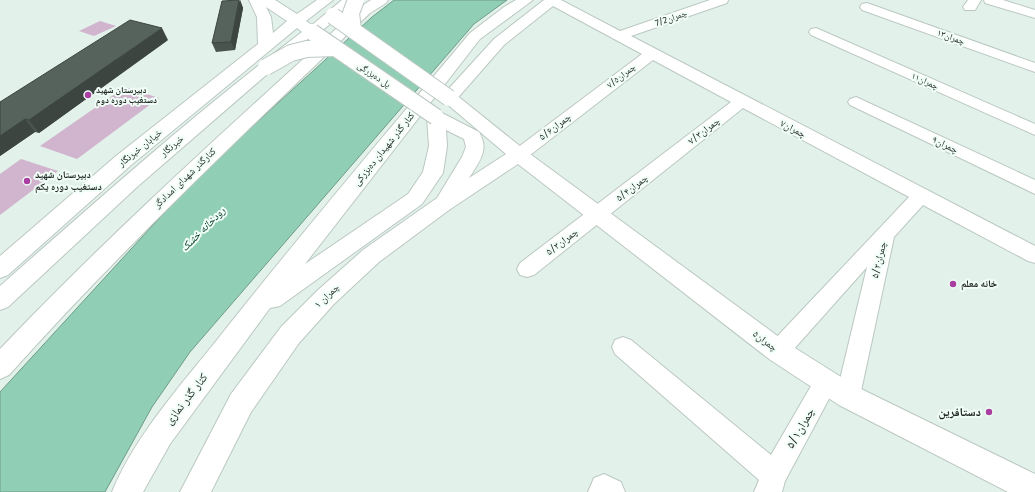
<svg xmlns="http://www.w3.org/2000/svg" width="1035" height="492" viewBox="0 0 1035 492" font-family="'Fira Sans','Noto Naskh Arabic',sans-serif">
<style>
.green{fill:#d1b4cd}
.water{fill:#90ceb5;stroke:#6e9b89}
.lines{fill:none;stroke-linecap:round;stroke-linejoin:round}
.street-casing{stroke:#bbc8c2;stroke-width:2}
.secondary-casing{stroke:#bbc8c2;stroke-width:2}
.street{fill:#fff;fill-rule:evenodd}
.secondary{fill:#fff;fill-rule:evenodd}
.secondary-bridge-casing{stroke:#bbc8c2;stroke-width:18;stroke-linecap:butt}
.secondary-bridge{stroke:#fff;stroke-width:16}
.wall{fill:#4a544f}
.shaded-wall{fill:#3c4540}
.building{fill:#56625c;stroke:#3c4540}
.poi-dot{fill:#a93fa1;stroke:#f0fef7;stroke-width:1.5}
.labels{text-anchor:middle;dominant-baseline:central;stroke-width:4;stroke-linejoin:round;paint-order:stroke}
.far-street-label{font-size:9px;fill:#1f2422;stroke:#f0fef7}
.far-poi-label{font-size:9px;font-weight:bold;fill:#1f2422;stroke:#f0fef7;text-anchor:start}
.street-label{font-size:10px;fill:#1f2422;stroke:#f0fef7}
.poi-label{font-size:10px;font-weight:bold;fill:#1f2422;stroke:#f0fef7;text-anchor:start}
.water-label{font-size:11px;font-style:italic;fill:#023929;stroke:#f0fef7}
.near-street-label{font-size:12px;fill:#1f2422;stroke:#f0fef7}
.near-poi-label{font-size:12px;font-weight:bold;fill:#1f2422;stroke:#f0fef7;text-anchor:end}
</style>
<rect width="100%" height="100%" fill="#e2f1ea"/>
<g class="green">
<polygon points="100,21 116,26 94,36 79,31"/>
<polygon points="125,87 159,98 77,159 40,146"/>
<polygon points="21,159 58,171 0,215 0,174"/>
</g>
<polygon class="water" points="394,0 507,0 474,24 190,352 152,407 105,492 0,492 0,392 197,177 372,17"/>
<g class="lines">
<g class="street-casing">
<g id="street">
<polygon points="544,0 561,0 620,31 710,0 728,0 727,3 631,36 1035,246 1035,263 1028,261 923,205 894,237 860,396 857,404 848,407 839,404 836,396 867,267 786,358 778,361 770,358 766,351 770,344 909,197 743,108 534,275 527,277 520,275 517,269 520,263 731,102 653,60 525,159 519,161 513,159 510,155 513,151 642,54 553,6 504,45 455,101 449,103 443,101 441,98 443,95 494,39"/>
<polygon points="968,0 981,0 975,10 965,10 963,7"/>
<polygon points="984,0 1003,0 1035,10 1035,18 985,3"/>
<polygon points="867,3 1035,63 1035,72 862,10 860,7 862,4"/>
<polygon points="816,28 1035,124 1035,135 811,35 809,32 811,29"/>
<polygon points="856,97 1035,180 1035,194 850,105 848,102 850,99"/>
<polygon points="623,337 631,340 771,455 818,374 826,371 834,374 838,382 785,481 782,492 754,492 759,480 615,354 612,347 615,340"/>
<polygon points="604,474 621,482 625,492 588,492 594,478"/>
</g>
</g>
<g class="secondary-casing">
<g id="secondary">
<path d="M249 0H275L297 14 317 0H333L306 21 312 25 342 0H358L317 35 272 70 137 187 8 307 0 310V286C99 199 197 111 302 32L297 28 130 166 8 275 0 278V256L116 156 258 44 257 17ZM266 7 287 21 273 33 271 17Z"/>
<path d="M371 0H388L386 3 370 13C246 131 123 248 9 375L0 379V349C114 229 238 119 360 7Z"/>
<path d="M516 0H533L480 39 305 264 408 194 423 172 429 146 427 117 430 113 436 111 442 113 479 132C490 150 479 162 469 178L506 154 440 98 443 94 449 93 455 94 526 151 787 343 857 387 1035 474V492H1008L839 405 769 359 518 164 449 210 379 262 334 304 299 343 251 412 211 492H180L231 394 281 327 318 290 363 250 437 198 462 157 466 147 464 139 446 130 447 146 443 173 422 204 280 306 270 308 170 444 143 492H112C136 433 185 381 224 331 304 230 387 132 470 33L504 7Z"/>
</g>
</g>
<use href="#street" class="street"/>
<use href="#secondary" class="secondary"/>
<g class="secondary-bridge-casing">
<g id="secondary-bridge">
<polyline points="333,16 449,98"/>
<polyline points="353,30 351,13 356,0"/>
<polyline points="312,32 436,117"/>
<polyline points="266,67 291,53 307,49 335,48"/>
</g>
</g>
<use href="#secondary-bridge" class="secondary-bridge"/>
</g>
<g class="wall">
<polygon points="240,0 243,8 235,50 216,52 212,43"/>
<polygon points="168,40 39,133 35,132 0,156 0,102"/>
</g>
<g class="shaded-wall">
<polygon points="240,0 243,8 235,50 231,42"/>
<polygon points="162,28 168,40 39,133 29,120"/>
<polygon points="25,119 35,132 0,156 0,136"/>
</g>
<g class="building">
<polygon points="239,0 231,42 212,43 222,1"/>
<polygon points="130,20 162,28 29,120 25,119 0,136 0,102"/>
</g>
<g class="poi-dot">
<circle cx="88" cy="95" r="4"/>
<circle cx="27" cy="181" r="4"/>
<circle cx="953" cy="284" r="4"/>
<circle cx="989" cy="412" r="4"/>
</g>
<g class="labels">
<g class="far-street-label">
<text transform="translate(671 18) rotate(-19)">7/2چمران</text>
<text transform="translate(951 37) rotate(20)">چمران۱۳</text>
<text transform="translate(374 75) rotate(34)">پل ده‌بزرگی</text>
<text transform="translate(621 76) rotate(-38)">چمران۷/۵</text>
<text transform="translate(925 81) rotate(24)">چمران۱۱</text>
</g>
<g class="far-poi-label">
<text x="96" y="90">دبیرستان شهید<tspan x="96" dy="10">دستغیب دوره دوم</tspan></text>
</g>
<g class="street-label">
<text transform="translate(555 127) rotate(-37)">چمران۵/۶</text>
<text transform="translate(793 129) rotate(27)">چمران۷</text>
<text transform="translate(704 131) rotate(-38)">چمران۷/۳</text>
<text transform="translate(945 145) rotate(25)">چمران۹</text>
<text transform="translate(172 146) rotate(-40)">خبرنگار</text>
<text transform="translate(140 148) rotate(-39)">خیابان خبرنگار</text>
<text transform="translate(384 149) rotate(-51)">کنار گذر شهیدان ده‌بزرکی</text>
<text transform="translate(185 178) rotate(-44)">کنارگذر شهدای امدادگر</text>
<text transform="translate(632 188) rotate(-38)">چمران۵/۴</text>
<text transform="translate(562 242) rotate(-37)">چمران۵/۳</text>
<text transform="translate(879 260) rotate(-77)">چمران۵/۲</text>
<text transform="translate(327 296) rotate(-44)">چمران ۱</text>
<text transform="translate(765 341) rotate(37)">چمران۵</text>
</g>
<g class="poi-label">
<text x="35" y="175">دبیرستان شهید<tspan x="35" dy="12">دستغیب دوره یکم</tspan></text>
<text x="961" y="284">خانه معلم</text>
</g>
<g class="water-label">
<text transform="translate(203 229) rotate(-45)">رودخانه خشک</text>
</g>
<g class="near-street-label">
<text transform="translate(186 399) rotate(-52)">کنار گذر نمازی</text>
<text transform="translate(800 428) rotate(-60)">چمران۵/۱</text>
</g>
<g class="near-poi-label">
<text x="981" y="412">دستافرین</text>
</g>
</g>
</svg>
